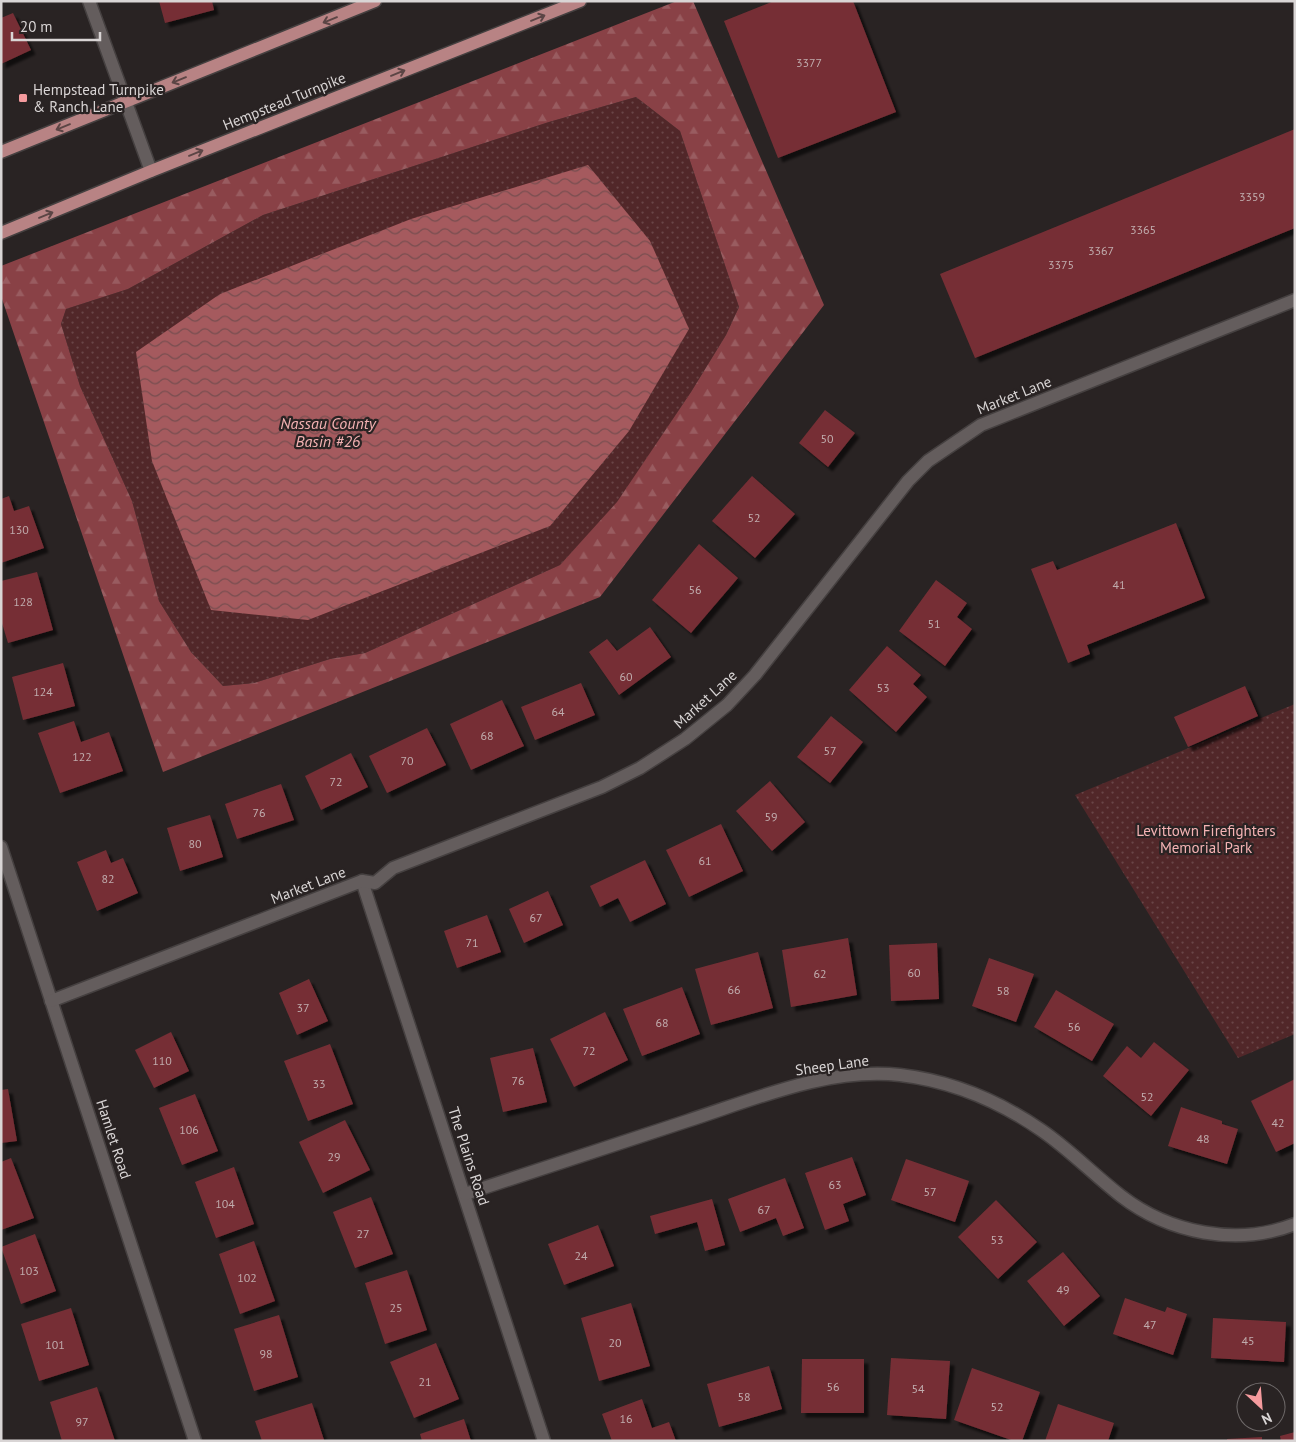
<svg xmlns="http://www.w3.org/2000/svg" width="1296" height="1442" viewBox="0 0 1296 1442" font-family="'PT Sans',sans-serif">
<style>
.green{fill:url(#green-dots)}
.forest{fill:url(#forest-firs);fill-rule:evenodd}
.water{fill:url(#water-waves)}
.building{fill:#762f35;filter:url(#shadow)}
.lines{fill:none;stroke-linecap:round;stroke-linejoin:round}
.minor-casing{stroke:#454040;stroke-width:15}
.primary-casing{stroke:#454040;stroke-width:15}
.minor{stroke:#645d5d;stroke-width:12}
.primary{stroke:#b88384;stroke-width:12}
.oneway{stroke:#5b4545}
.poi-dot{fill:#f59b9e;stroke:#292323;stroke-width:2}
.labels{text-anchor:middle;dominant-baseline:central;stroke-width:4.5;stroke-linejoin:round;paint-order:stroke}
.number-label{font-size:12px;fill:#c0acad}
.poi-label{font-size:15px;fill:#d9d5d5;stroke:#292323;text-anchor:start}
.street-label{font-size:15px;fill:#d9d5d5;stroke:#292323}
.park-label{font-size:15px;fill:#f5b3b4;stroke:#292323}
.water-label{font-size:16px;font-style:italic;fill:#f3b1b2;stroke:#292323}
</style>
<defs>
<pattern id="green-dots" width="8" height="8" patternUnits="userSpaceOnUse" patternTransform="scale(1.25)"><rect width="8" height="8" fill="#512729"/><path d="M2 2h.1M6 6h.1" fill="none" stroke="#694547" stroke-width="1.8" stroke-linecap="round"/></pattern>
<pattern id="forest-firs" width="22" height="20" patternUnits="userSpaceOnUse" patternTransform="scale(1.25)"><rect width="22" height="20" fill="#894146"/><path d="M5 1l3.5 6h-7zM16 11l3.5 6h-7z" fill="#995c60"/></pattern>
<pattern id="water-waves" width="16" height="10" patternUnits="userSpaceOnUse" patternTransform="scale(1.25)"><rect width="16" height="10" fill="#a55a5e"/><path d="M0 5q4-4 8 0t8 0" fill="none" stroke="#784e50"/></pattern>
<filter id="shadow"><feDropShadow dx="4.5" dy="4.5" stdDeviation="1" flood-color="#0009"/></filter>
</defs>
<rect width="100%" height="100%" fill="#292323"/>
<g class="green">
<polygon points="636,97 680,131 739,307 726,335 691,392 617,503 560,565 365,653 330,659 254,683 223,686 191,652 159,601 132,501 80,386 61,324 66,309 128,289 263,215 549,122"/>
<polygon points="1295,704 1295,1034 1238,1058 1075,795"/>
</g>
<path class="forest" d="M677 1H693L824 305 600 597 163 772 1 296V266ZM636 97 680 131 739 307 726 335 691 392 617 502 560 565 365 653 330 659 254 683 223 686 191 652 159 601 132 501 80 386 61 324 66 309 128 289 263 215 549 122Z"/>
<polygon class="water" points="588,165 650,241 689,329 629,431 550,526 308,620 211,610 152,461 136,352 220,294 411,219"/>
<g class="building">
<polygon points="159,1 212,1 214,10 165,23"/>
<polygon points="774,1 853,1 896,112 778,158 724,21"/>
<polygon points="13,13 31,50 1,64 1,18"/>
<polygon points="1295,129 1295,228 975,358 940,274"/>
<polygon points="825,410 855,433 828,467 799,443"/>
<polygon points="752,476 795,514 755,558 712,521"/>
<polygon points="9,496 14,511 29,506 44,548 1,563 1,499"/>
<polygon points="1176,523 1205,598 1087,645 1090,654 1068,663 1031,569 1053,561 1057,570"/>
<polygon points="699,544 738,578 691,633 652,600"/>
<polygon points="37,572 53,630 8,643 1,620 1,581"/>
<polygon points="936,580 967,603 957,617 972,629 945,666 899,631"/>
<polygon points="650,627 671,657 619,695 589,652 607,639 617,651"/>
<polygon points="887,646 921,675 913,684 927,697 896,732 849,690"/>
<polygon points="63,663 75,706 23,720 12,677"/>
<polygon points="581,683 595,715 535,740 521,707"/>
<polygon points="1245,686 1258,716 1188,747 1174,717"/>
<polygon points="502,700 524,746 471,770 450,724"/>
<polygon points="831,716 863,742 830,783 797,757"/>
<polygon points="74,721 81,742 109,732 123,771 60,793 38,733"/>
<polygon points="427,728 446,765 387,793 369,756"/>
<polygon points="351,753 368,787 321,810 305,776"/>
<polygon points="770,781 805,822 772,851 736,811"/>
<polygon points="281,784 294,820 237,839 225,804"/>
<polygon points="210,815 223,857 180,871 167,828"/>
<polygon points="721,824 743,871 689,897 666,850"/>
<polygon points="106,850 111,863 123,858 138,893 97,911 77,862"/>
<polygon points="645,860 666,904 630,922 618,898 600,907 590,886"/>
<polygon points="548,891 563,925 524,943 509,909"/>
<polygon points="487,915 501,952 457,968 444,931"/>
<polygon points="848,938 857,995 791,1007 782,950"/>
<polygon points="937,943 939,999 891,1001 889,945"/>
<polygon points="758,952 773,1008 711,1025 695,969"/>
<polygon points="989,958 1034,974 1016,1022 972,1006"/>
<polygon points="309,979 328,1021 297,1035 279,993"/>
<polygon points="682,987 700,1034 642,1056 623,1009"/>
<polygon points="1056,990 1114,1024 1092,1061 1034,1027"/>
<polygon points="605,1012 628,1060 574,1087 550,1039"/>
<polygon points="171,1032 189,1071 154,1088 135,1050"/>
<polygon points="1154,1042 1189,1070 1151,1116 1103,1076 1127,1046 1141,1058"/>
<polygon points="330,1044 353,1104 308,1121 284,1061"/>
<polygon points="533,1048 547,1102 503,1112 490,1058"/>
<polygon points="1295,1079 1295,1143 1276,1152 1251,1101"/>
<polygon points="8,1089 17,1141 1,1143 1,1090"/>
<polygon points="195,1094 218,1151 182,1165 159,1108"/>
<polygon points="1181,1107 1222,1121 1222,1124 1238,1129 1227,1164 1168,1146"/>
<polygon points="345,1120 370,1170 323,1193 299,1142"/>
<polygon points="852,1157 866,1195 843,1204 849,1221 825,1230 805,1173"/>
<polygon points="11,1158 34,1218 1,1230 1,1162"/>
<polygon points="906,1159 969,1181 955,1222 891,1200"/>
<polygon points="234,1167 254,1224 216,1238 195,1182"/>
<polygon points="785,1178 804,1228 783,1236 776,1218 740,1232 728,1199"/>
<polygon points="371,1197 393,1254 355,1268 333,1212"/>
<polygon points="712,1199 725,1245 705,1251 697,1222 655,1234 650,1216"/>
<polygon points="996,1200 1037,1242 998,1279 958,1237"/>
<polygon points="598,1225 614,1266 564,1285 548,1244"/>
<polygon points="35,1234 56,1291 21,1304 1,1247"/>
<polygon points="254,1241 275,1301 240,1314 219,1254"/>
<polygon points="1063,1252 1100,1296 1064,1326 1027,1281"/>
<polygon points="407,1270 427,1330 385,1344 365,1283"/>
<polygon points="1125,1298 1165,1312 1167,1307 1187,1314 1173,1355 1113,1334"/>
<polygon points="631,1303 650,1366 599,1381 581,1318"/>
<polygon points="71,1308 89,1365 39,1381 21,1324"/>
<polygon points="279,1315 298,1377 254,1391 234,1329"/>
<polygon points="1213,1318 1286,1322 1284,1362 1211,1358"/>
<polygon points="436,1343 459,1399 414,1418 390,1362"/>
<polygon points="891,1358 950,1361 946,1419 887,1415"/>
<polygon points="802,1359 864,1359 864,1413 801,1413"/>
<polygon points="769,1366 782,1409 719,1427 707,1384"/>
<polygon points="972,1368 1040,1392 1022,1441 1014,1441 954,1420"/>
<polygon points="97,1387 115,1441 62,1441 50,1402"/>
<polygon points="642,1399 652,1428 669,1422 676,1441 612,1441 602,1414"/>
<polygon points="312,1403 324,1440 262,1441 255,1421"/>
<polygon points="1058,1404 1114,1423 1108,1441 1045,1441"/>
<polygon points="464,1419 471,1441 422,1441 420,1434"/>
<polygon points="1295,1432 1295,1441 1281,1441 1280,1436"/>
<polygon points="1262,1437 1262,1441 1227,1441 1227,1439"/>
</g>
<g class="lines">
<g class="minor-casing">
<g id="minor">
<polyline points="89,1 151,171"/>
<polyline points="1,847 195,1441"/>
<polyline points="362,881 544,1441"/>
<polyline points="51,1001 362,881 375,883 393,868 602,787 640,768 685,739 727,705 755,675 908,481 928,461 981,425 1295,300"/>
<path d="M465 1194C539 1170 613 1146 687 1121 755 1099 828 1067 900 1075 951 1081 999 1101 1041 1130 1069 1149 1094 1175 1121 1196 1169 1233 1237 1247 1295 1224"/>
</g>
</g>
<g class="primary-casing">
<g id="primary">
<polyline points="1,152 375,1"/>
<polyline points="1,233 151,171 580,1"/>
</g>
</g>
<use href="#minor" class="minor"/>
<use href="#primary" class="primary"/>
</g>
<defs><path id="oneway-shaft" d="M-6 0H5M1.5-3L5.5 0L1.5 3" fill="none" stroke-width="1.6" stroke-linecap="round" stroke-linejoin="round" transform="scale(1.25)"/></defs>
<g class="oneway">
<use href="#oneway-shaft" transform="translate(538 18) rotate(-22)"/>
<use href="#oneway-shaft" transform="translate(330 20) rotate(158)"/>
<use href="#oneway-shaft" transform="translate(398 73) rotate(-22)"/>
<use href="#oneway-shaft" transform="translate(179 80) rotate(158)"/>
<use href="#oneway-shaft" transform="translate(63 127) rotate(158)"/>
<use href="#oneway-shaft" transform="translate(196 153) rotate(-22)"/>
<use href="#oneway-shaft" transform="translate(46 215) rotate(-22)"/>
</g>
<rect class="poi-dot" x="18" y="93" width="10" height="10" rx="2.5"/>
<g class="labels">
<g class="number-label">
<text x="809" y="62">3377</text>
<text x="1252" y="196">3359</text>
<text x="1143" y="229">3365</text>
<text x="1101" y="250">3367</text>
<text x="1061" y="264">3375</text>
<text x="827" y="438">50</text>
<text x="754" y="517">52</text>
<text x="19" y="529">130</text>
<text x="1119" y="584">41</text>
<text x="695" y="589">56</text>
<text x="23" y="601">128</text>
<text x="934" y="623">51</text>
<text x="626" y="676">60</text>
<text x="883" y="687">53</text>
<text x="43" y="691">124</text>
<text x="558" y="711">64</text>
<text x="487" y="735">68</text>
<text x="830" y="750">57</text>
<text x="82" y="756">122</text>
<text x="407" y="760">70</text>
<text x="336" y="781">72</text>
<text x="259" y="812">76</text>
<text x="771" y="816">59</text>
<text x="195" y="843">80</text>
<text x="705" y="860">61</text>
<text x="108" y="878">82</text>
<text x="536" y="917">67</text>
<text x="472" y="942">71</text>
<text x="914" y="972">60</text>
<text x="820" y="973">62</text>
<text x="734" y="989">66</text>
<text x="1003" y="990">58</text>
<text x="303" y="1007">37</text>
<text x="662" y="1022">68</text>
<text x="1074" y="1026">56</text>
<text x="589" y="1050">72</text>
<text x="162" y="1060">110</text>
<text x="518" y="1080">76</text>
<text x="319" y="1083">33</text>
<text x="1147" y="1096">52</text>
<text x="1278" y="1122">42</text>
<text x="189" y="1129">106</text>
<text x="1203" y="1138">48</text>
<text x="334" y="1156">29</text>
<text x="835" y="1184">63</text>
<text x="930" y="1191">57</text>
<text x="225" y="1203">104</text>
<text x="764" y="1209">67</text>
<text x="363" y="1233">27</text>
<text x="997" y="1239">53</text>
<text x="581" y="1255">24</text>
<text x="29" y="1270">103</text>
<text x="247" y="1277">102</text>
<text x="1063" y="1289">49</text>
<text x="396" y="1307">25</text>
<text x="1150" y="1324">47</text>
<text x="1248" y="1340">45</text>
<text x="615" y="1342">20</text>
<text x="55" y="1344">101</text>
<text x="266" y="1353">98</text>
<text x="425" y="1381">21</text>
<text x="833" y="1386">56</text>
<text x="918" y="1388">54</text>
<text x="744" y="1396">58</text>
<text x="997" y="1406">52</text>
<text x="626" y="1418">16</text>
<text x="82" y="1421">97</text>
</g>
<g class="poi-label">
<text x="33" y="89">Hempstead Turnpike<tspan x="33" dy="17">&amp; Ranch Lane</tspan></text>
</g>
<g class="street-label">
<text transform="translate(284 101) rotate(-22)">Hempstead Turnpike</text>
<text transform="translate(1014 395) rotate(-22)">Market Lane</text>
<text transform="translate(705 699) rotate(-42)">Market Lane</text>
<text transform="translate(308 885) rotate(-21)">Market Lane</text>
<text transform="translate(832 1065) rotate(-8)">Sheep Lane</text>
<text transform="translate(114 1139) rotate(72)">Hamlet Road</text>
<text transform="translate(469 1156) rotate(72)">The Plains Road</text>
</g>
<g class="park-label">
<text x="1206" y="830">Levittown Firefighters<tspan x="1206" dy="17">Memorial Park</tspan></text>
</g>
<g class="water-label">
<text x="328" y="423">Nassau County<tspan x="328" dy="18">Basin #26</tspan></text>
</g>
</g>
<rect width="1296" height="1442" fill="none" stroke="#d9d5d5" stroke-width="5"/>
<g transform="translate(1261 1407) rotate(154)"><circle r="24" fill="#292323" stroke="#6f6a6a"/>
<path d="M0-4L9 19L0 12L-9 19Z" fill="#f59b9e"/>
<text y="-8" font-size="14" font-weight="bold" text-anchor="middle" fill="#d9d5d5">N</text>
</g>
<path d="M12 32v8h88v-8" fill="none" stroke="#d9d5d5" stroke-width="2.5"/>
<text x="20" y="32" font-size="15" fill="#d9d5d5" stroke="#292323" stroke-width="4" paint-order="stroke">20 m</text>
</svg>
